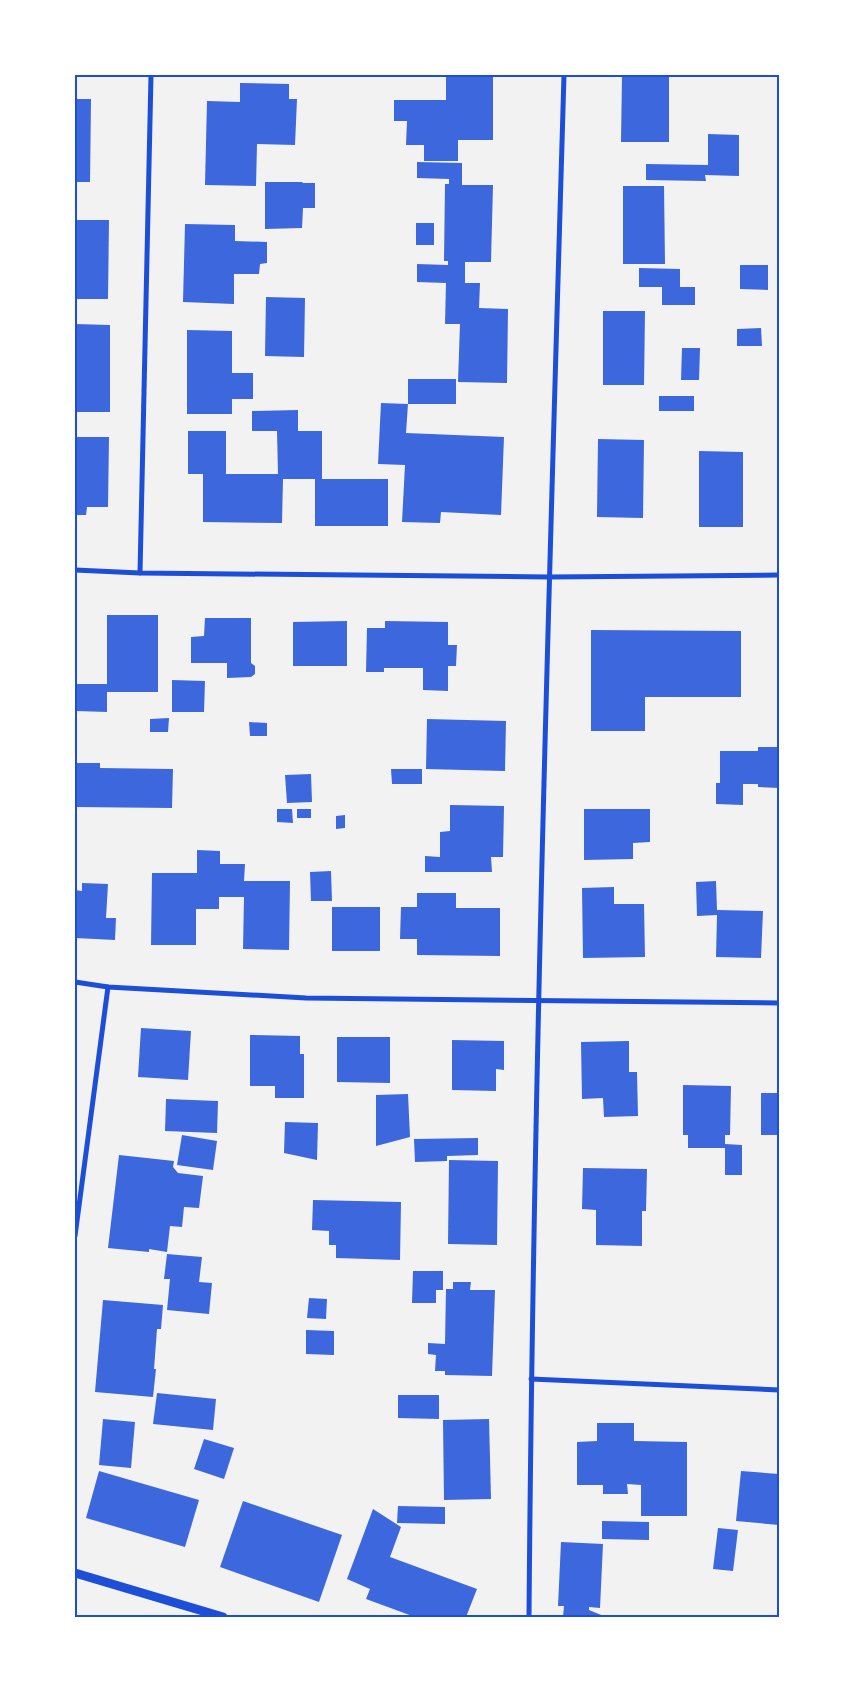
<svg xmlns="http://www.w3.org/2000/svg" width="854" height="1692" viewBox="0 0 854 1692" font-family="Ubuntu,sans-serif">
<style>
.building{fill:#3d67dc}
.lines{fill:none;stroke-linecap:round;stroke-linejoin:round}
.minor{stroke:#1d4ed8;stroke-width:5}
.tertiary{stroke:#1d4ed8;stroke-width:9}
.neatline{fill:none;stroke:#1d4ed8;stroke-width:2}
</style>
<rect width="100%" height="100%" fill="#f2f2f2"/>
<g class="building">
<polygon points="446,75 493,75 493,140 458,140 458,161 424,161 424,145 406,145 407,121 394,121 394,100 446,100"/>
<polygon points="622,75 669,75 669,142 621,142"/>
<polygon points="240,83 289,84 289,99 297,99 295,145 257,144 256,186 205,185 207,101 240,102"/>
<polygon points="75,99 91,99 90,182 75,182"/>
<polygon points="708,134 739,135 739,176 705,175 706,181 646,180 646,164 708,165"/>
<polygon points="417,162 462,163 462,185 493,185 491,262 465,262 465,283 480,283 479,308 508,309 507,383 458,382 460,324 445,324 446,283 417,282 417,264 448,265 448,261 444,261 445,184 449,184 449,179 417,178"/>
<polygon points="265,182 302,182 303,183 315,183 315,208 303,208 302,228 265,229"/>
<polygon points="623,186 664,186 665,264 623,264"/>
<polygon points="75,220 109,220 108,299 75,299"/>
<rect x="416" y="223" width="18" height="22"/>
<polygon points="185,224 235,225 235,241 267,242 267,263 260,264 259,274 234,274 234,304 183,302"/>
<polygon points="740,265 768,265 768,290 740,289"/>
<polygon points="639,268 680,269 680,287 695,287 695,305 662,305 662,287 639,287"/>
<polygon points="266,297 305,298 304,357 265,356"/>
<polygon points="603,311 645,311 644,385 603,385"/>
<polygon points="75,324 110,325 110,412 75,412"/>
<polygon points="761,328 762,346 737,346 737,329"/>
<polygon points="187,330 232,331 232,373 253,373 253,399 232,399 232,414 187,414"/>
<polygon points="682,348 700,348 699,380 681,380"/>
<rect x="408" y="379" width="48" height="25"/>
<rect x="659" y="396" width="35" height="15"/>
<polygon points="381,403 408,404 406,433 504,437 501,515 441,512 440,523 402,522 405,465 378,464"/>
<polygon points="298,410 298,431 322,431 322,479 388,479 388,526 315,526 315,479 283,479 282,523 203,522 203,474 188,474 188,431 226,431 226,474 278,474 277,431 252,431 252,411"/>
<polygon points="75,437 109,437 108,507 87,507 86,515 75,515"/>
<polygon points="598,439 644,440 643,518 597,517"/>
<polygon points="699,451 743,452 743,527 699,527"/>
<polygon points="107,615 158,615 158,692 107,692 107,712 76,711 76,684 107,684"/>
<polygon points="205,618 251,618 251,663 255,666 255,674 251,677 227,678 227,663 191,663 191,637 204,636"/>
<polygon points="347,621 347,666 293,666 293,622"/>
<polygon points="385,621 448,622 448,645 457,645 456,666 448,666 448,691 423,690 423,668 384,668 384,672 366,672 367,628 385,628"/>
<polygon points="591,630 741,631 741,697 645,697 645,731 591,731"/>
<polygon points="172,680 205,681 204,712 172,712"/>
<polygon points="169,718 168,732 150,732 150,719"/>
<polygon points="427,719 506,721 505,771 426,769"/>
<polygon points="249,722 267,723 267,736 250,736"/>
<polygon points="758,747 779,747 779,788 758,787 758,784 743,784 743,805 716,804 716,783 720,783 720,751 758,751"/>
<polygon points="75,763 100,763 100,768 173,769 172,808 75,807"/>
<polygon points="391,769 422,769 422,784 392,784"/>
<polygon points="311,774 312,802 287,803 285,775"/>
<polygon points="450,805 504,806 503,857 491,857 492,872 425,872 425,856 440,857 440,832 450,831"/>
<polygon points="277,809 292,809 293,823 277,822"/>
<rect x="297" y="809" width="14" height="9"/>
<polygon points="584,809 650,809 650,842 633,843 633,859 584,860"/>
<polygon points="345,815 345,828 336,829 336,816"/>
<polygon points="197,850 220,851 220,864 245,864 244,881 290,881 289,950 243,949 244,897 219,897 219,909 196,909 196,945 151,945 152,873 197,873"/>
<polygon points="331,871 332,901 311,901 310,872"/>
<polygon points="716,881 717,910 763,911 761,958 716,957 717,915 697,916 696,882"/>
<polygon points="82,883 108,884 106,918 116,918 115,940 75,938 75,890 82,891"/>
<polygon points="614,887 614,904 644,904 645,957 583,958 582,888"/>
<polygon points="417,893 456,893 456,908 500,908 500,956 417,955 417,939 400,939 401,907 417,907"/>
<rect x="332" y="907" width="48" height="44"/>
<polygon points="141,1028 191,1031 188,1080 138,1077"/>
<polygon points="250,1035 300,1036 300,1054 304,1054 304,1098 275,1098 275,1086 250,1086"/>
<polygon points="337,1037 390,1037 390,1083 337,1082"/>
<polygon points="452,1040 504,1041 504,1070 496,1069 496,1091 452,1090"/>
<polygon points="629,1041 629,1072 637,1072 638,1116 604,1117 603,1098 582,1099 581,1042"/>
<polygon points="683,1085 731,1086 730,1135 725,1135 725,1144 742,1145 742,1175 725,1175 725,1148 688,1148 688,1135 683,1135"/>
<rect x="761" y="1093" width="18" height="42"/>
<polygon points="408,1094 410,1137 376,1146 376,1095"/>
<polygon points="166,1099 218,1101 217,1133 165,1131"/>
<polygon points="285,1122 318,1123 317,1160 284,1153"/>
<polygon points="182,1135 217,1141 213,1170 177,1165"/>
<polygon points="478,1138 478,1155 447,1156 447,1161 415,1162 414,1139"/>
<polygon points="119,1155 174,1161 173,1167 178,1173 203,1176 199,1208 184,1207 182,1227 170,1226 167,1252 149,1249 149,1252 108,1248"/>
<polygon points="449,1160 498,1161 497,1245 448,1244"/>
<polygon points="583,1168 647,1169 646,1211 642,1211 642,1246 596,1245 596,1210 582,1209"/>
<polygon points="313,1200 401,1202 400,1260 336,1258 336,1245 329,1245 329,1231 312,1230"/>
<polygon points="167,1254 202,1257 199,1282 212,1283 209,1314 167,1310 170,1279 164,1279"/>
<polygon points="413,1271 443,1271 443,1290 436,1290 436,1303 412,1303"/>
<polygon points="453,1282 471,1282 470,1290 495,1290 492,1376 445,1375 445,1371 435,1371 436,1355 428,1354 428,1343 445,1344 446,1289 453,1289"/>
<polygon points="309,1298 327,1299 326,1319 307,1318"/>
<polygon points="103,1300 163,1305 161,1329 157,1329 154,1369 156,1369 153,1397 95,1392"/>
<polygon points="306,1330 334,1331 334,1355 306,1354"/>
<polygon points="157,1393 216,1399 213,1430 153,1424"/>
<polygon points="398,1395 439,1395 439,1419 398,1418"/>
<polygon points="103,1419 135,1422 131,1468 99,1465"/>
<polygon points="489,1419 491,1499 444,1500 443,1420"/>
<polygon points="597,1423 634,1423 634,1441 687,1442 687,1516 641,1516 641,1485 627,1484 628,1494 603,1494 603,1485 577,1485 577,1442 597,1441"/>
<polygon points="204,1439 234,1448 224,1479 194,1469"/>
<polygon points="99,1471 199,1500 185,1547 86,1518"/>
<polygon points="741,1471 779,1474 779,1525 736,1521"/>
<polygon points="243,1501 342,1535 319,1602 220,1567"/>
<polygon points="398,1506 445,1507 445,1524 397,1523"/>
<polygon points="373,1509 401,1527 390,1557 477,1589 466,1617 415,1617 366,1599 370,1589 347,1579"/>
<polygon points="602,1521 649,1522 649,1540 602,1539"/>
<polygon points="718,1528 738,1530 733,1571 713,1569"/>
<polygon points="561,1542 603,1544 600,1608 589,1607 589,1610 606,1617 563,1617 564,1606 558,1606"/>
</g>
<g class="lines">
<g class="minor">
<polyline points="75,570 140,573 549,577 779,575"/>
<polyline points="140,573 151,75"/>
<polyline points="75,982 108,987 306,998 779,1003"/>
<polyline points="75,1236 108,987"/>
<polyline points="531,1379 779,1390"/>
<path d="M529 1617C533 1103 549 589 564 75"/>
</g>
<polyline class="tertiary" points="75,1573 223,1617"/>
</g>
<rect width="854" height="1692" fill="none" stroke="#ffffff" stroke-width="152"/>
<rect x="76" y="76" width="702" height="1540" class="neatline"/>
</svg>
